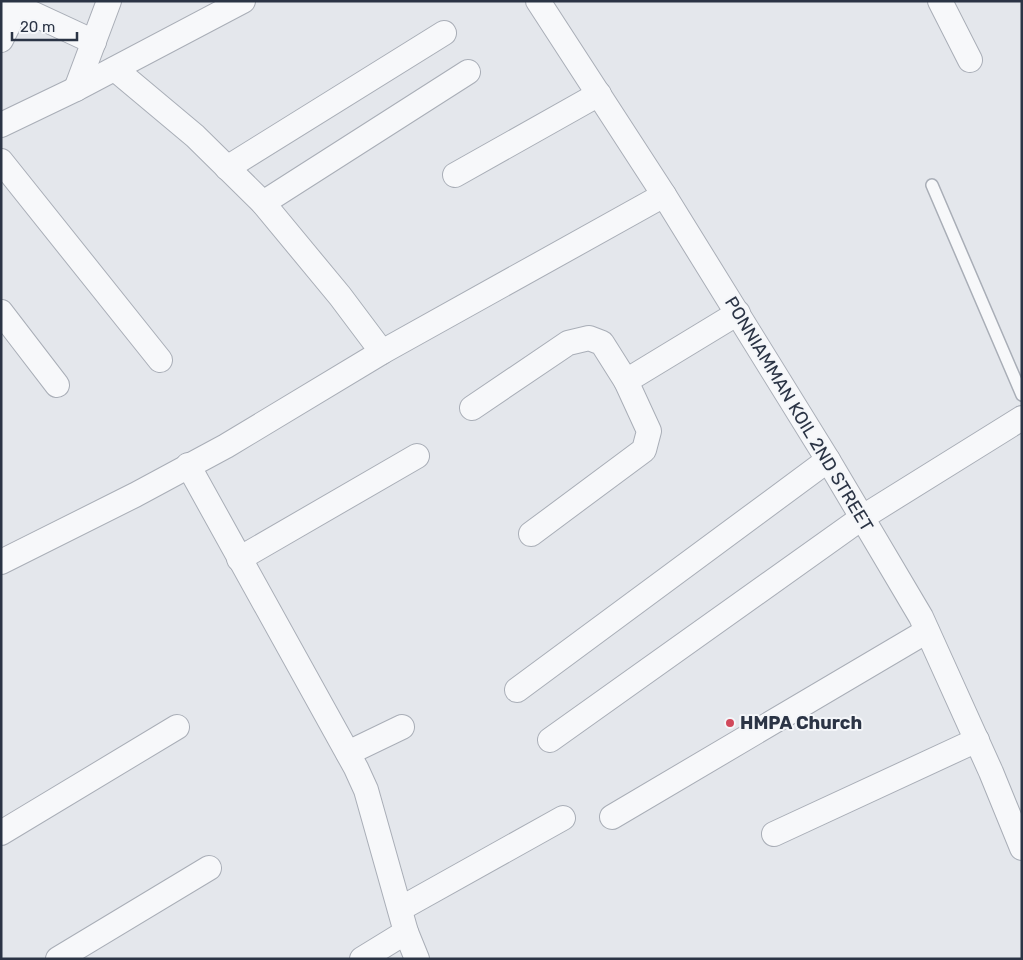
<svg xmlns="http://www.w3.org/2000/svg" width="1023" height="960" viewBox="0 0 1023 960" font-family="Rubik,sans-serif">
<style>
.lines{fill:none;stroke-linecap:round;stroke-linejoin:round}
.service-casing{stroke:#a9aeb7;stroke-width:14}
.minor-casing{stroke:#a9aeb7;stroke-width:26}
.service{stroke:#f7f8fa;stroke-width:11}
.minor{stroke:#f7f8fa;stroke-width:24}
.poi-dot{fill:#d1495b;stroke:#f4f6f9;stroke-width:2}
.labels{text-anchor:middle;dominant-baseline:central;stroke-width:4;stroke-linejoin:round;paint-order:stroke}
.street-label{font-size:18px;fill:#2b3445;stroke:#f4f6f9}
.poi-label{font-size:18px;font-weight:bold;fill:#2b3445;stroke:#f4f6f9;text-anchor:start}
</style>
<rect width="100%" height="100%" fill="#e4e7ec"/>
<g class="lines">
<g class="service-casing">
<polyline id="service" points="932,185 1022,395"/>
</g>
<g class="minor-casing">
<g id="minor">
<polyline points="538,1 664,195 828,460 921,617 991,772 1022,848"/>
<polyline points="940,1 970,60"/>
<polyline points="10,3 94,42"/>
<polyline points="1,40 9,24 10,1"/>
<polyline points="115,69 195,136 263,203 340,296 382,352"/>
<polyline points="76,89 109,1"/>
<polyline points="1,125 76,89 243,1"/>
<polyline points="1,161 160,360"/>
<polyline points="227,168 444,33"/>
<polyline points="455,175 599,94"/>
<polyline points="263,203 468,72"/>
<polyline points="1,312 57,385"/>
<polyline points="472,408 568,343 589,338 602,343 626,381 738,313"/>
<polyline points="188,465 356,768 366,790 406,932 417,959"/>
<polyline points="531,534 644,450 649,431 626,381"/>
<polyline points="239,559 417,456"/>
<polyline points="1,562 135,495 226,446 382,352 664,195"/>
<polyline points="517,690 828,460"/>
<polyline points="550,740 863,517 1022,418"/>
<polyline points="348,753 402,727"/>
<polyline points="612,817 927,631"/>
<polyline points="1,833 177,727"/>
<polyline points="774,834 977,740"/>
<polyline points="400,909 563,818"/>
<polyline points="58,959 209,868"/>
<polyline points="362,959 406,932"/>
</g>
</g>
<use href="#service" class="service"/>
<use href="#minor" class="minor"/>
</g>
<circle class="poi-dot" cx="730" cy="723" r="5"/>
<g class="labels">
<g class="street-label">
<text transform="translate(799 414) rotate(59)">PONNIAMMAN KOIL 2ND STREET</text>
</g>
<g class="poi-label">
<text x="740" y="723">HMPA Church</text>
</g>
</g>
<rect width="1023" height="960" fill="none" stroke="#2b3445" stroke-width="5"/>
<path d="M12 32v8h65v-8" fill="none" stroke="#2b3445" stroke-width="2.5"/>
<text x="20" y="32" font-size="15" fill="#2b3445" stroke="#f4f6f9" stroke-width="4" paint-order="stroke">20 m</text>
</svg>
